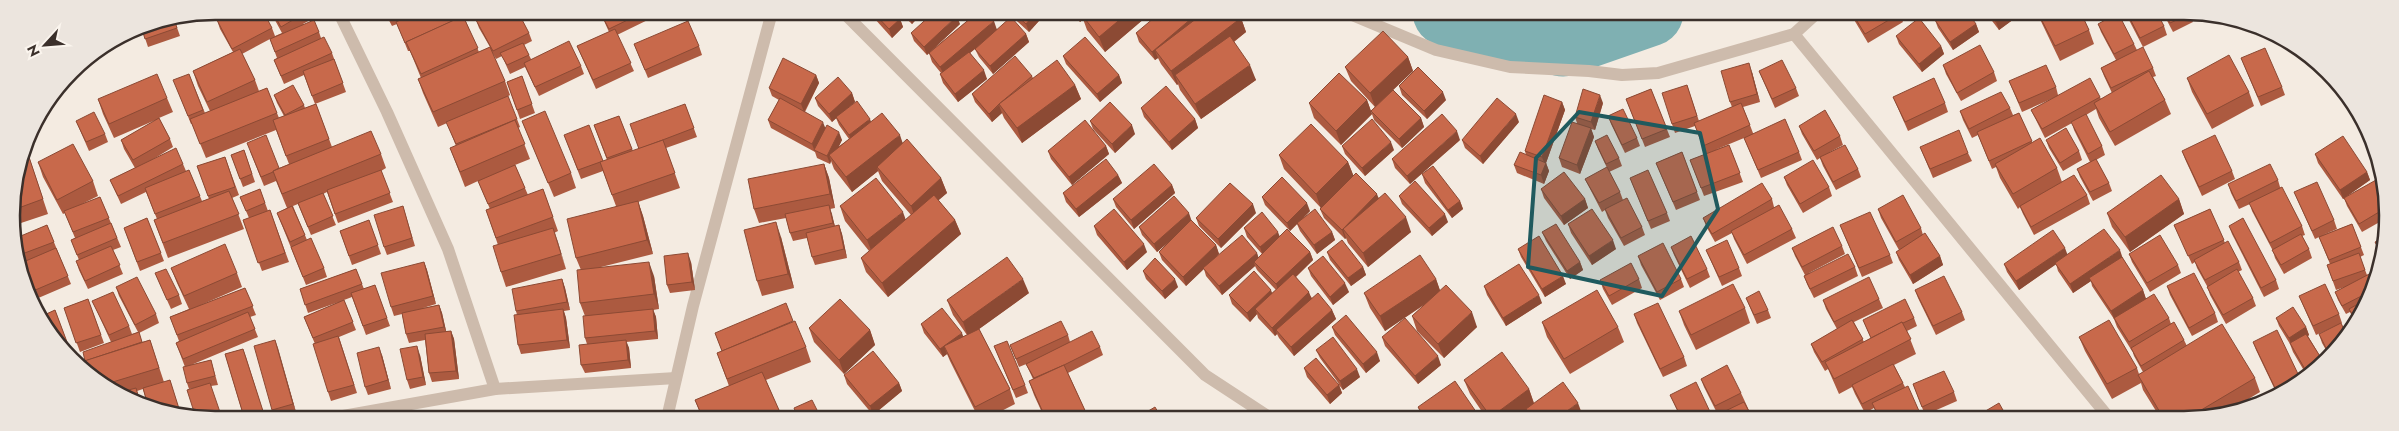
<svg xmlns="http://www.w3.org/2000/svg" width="2399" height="431" viewBox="0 0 2399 431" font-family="Jost,sans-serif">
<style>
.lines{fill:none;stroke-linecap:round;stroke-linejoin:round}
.river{stroke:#7fb0b2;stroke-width:69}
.minor{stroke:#cdbbac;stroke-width:12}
.wall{fill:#ac5a40}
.shaded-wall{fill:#8c4a34}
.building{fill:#c8694b;stroke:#8c4a34}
.marked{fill:#1f5a5e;fill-opacity:0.2;stroke:#1f5a5e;stroke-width:4;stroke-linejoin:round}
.rim{fill:none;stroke:#3b302b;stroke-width:2.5}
</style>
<rect width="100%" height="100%" fill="#f4ebe1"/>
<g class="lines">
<polyline class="river" points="1447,12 1563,42 1649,12"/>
<g class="minor">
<polyline points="338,11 387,112 448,249 495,389"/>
<polyline points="843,12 1205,375 1272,419"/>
<polyline points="1345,12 1436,50 1510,67 1589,71 1622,75 1658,73 1794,34 1817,13"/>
<polyline points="1794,34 2110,419"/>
<polyline points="332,418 495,389 676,378"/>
<polyline points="667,418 693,306 772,12"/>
</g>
</g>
<g class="wall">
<polygon points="225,11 231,11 226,14"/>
<polygon points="270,11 309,11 312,19 303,24 319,32 321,38 332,53 346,92 315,104 304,75 284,84 274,60 277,58 270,39 242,54 255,80 259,91 267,88 279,118 284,116 277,103 274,95 304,105 305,108 316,104 332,147 381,154 386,168 381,171 393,202 338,223 327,192 323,194 336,225 311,235 298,204 293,206 307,240 324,268 327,277 306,285 277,213 287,208 276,181 264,186 250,151 279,168 289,164 276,130 206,158 192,124 191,124 177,89 189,74 205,113 210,111 198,86 193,71 233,52 220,29 217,20 272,28 275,36 282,33"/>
<polygon points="384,11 417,11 409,16 455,20 460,18 457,11 477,11 464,17 479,52 490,47 479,28 476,20 529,33 532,41 524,45 531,59 581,66 584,74 539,96 525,67 510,74 502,56 496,59 491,50 505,81 510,95 505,98 517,119 520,127 518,128 530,159 515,165 528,195 543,189 558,231 554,233 566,269 506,287 501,272 498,245 486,210 490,209 478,181 465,187 450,148 456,146 447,123 438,127 423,93 418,79 421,78 410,51 408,51 397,24 392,26"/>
<polygon points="565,12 580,12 568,18"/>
<polygon points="600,12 664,12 617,35 634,71 596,89 577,46 609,32"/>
<polygon points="872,12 894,12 900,19 903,27 892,38 874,18"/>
<polygon points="899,12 923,12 912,24"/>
<polygon points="957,12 976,12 972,18 997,29 1026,34 1029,42 993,74 979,57 975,49 985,41 970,53 987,79 958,102 943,83 940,74 941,73 932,62 929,53 967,21"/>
<polygon points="1007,12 1047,12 1029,32"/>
<polygon points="1071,12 1152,12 1105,52 1087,30 1083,19 1080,22"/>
<polygon points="1199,12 1200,16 1241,18 1246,32 1234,42 1256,80 1201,119 1180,90 1178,84 1177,85 1161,64 1158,58 1155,60 1139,42 1136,33"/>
<polygon points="1850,13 1899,13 1903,22 1868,43"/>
<polygon points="1986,13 2022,13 1999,30"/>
<polygon points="2037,13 2081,13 2089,30 2094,44 2060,61"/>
<polygon points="2087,13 2096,13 2089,17"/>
<polygon points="2126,13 2164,26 2167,35 2143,47 2129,20"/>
<polygon points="2163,13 2189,13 2193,22 2173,32"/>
<polygon points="2199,13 2208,13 2201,17"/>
<polygon points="174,19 180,36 148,47 141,26"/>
<polygon points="1935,20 1976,24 1979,32 1953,50 1938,28"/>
<polygon points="960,24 927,55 914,41 911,33"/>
<polygon points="2098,24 2134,44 2137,50 2153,68 2156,76 2153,77 2165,100 2171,114 2115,146 2099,118 2096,109 2086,115 2102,146 2105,155 2096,160 2109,183 2112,191 2093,201 2080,177 2077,169 2090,162 2074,130 2072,123 2045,138 2031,110 2056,97 2022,112 2009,81 2056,87 2058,95 2100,97 2101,99 2112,93 2104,76 2101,68 2116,60 2101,32"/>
<polygon points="126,35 128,41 107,50 106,48"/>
<polygon points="1896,36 1941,46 1944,54 1922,72 1899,44"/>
<polygon points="634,44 699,46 702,55 648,78"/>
<polygon points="1063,56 1119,75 1122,83 1100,102 1066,64"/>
<polygon points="1408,57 1413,71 1393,90 1421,118 1424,127 1402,148 1374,120 1371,111 1375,107 1351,81 1345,67"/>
<polygon points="2241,58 2282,87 2285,95 2261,106"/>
<polygon points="1943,65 1994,72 1997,81 1961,101 1946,74"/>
<polygon points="1759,71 1796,88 1799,96 1775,108"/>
<polygon points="1752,72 1760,102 1743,107 1753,133 1799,152 1802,160 1761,178 1744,138 1715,150 1729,145 1743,182 1704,196 1690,160 1706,154 1695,126 1675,133 1672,124 1687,85 1699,121 1732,107 1730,102"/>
<polygon points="816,75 819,83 805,112 842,140 838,147 849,139 839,125 836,118 832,122 818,106 815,98 852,93 855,102 845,110 871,122 903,143 941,178 947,193 938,200 955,220 961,234 888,297 866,272 861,258 869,251 845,221 840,206 906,220 911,215 882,181 878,171 852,192 834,169 831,161 830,164 817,158 815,152 771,128 768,120 779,100 772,96 769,88"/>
<polygon points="522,76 535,113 520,119 507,82"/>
<polygon points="1032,76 1033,78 1075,85 1081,99 1022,143 1004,118 1002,113 992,122 975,102 972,94"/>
<polygon points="2187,78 2249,92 2254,106 2212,129 2192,92"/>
<polygon points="1399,86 1446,100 1427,119 1402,95"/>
<polygon points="1651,89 1670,137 1645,147 1626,99"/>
<polygon points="1893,97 1945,103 1948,112 1908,131"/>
<polygon points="167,98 173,112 159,118 170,139 173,147 152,160 183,164 186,171 189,170 202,201 209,199 197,166 225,157 239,195 232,198 244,229 168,258 154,220 157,219 146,192 121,204 110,180 135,168 124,149 121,140 158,119 114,138 103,114 98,99"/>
<polygon points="1367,100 1372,114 1341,145 1314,118 1309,103"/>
<polygon points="1562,102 1565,110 1546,163 1549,171 1544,184 1517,173 1514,165 1526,155 1525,151"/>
<polygon points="1603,103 1595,130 1591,129 1594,137 1580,174 1562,167 1559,158 1577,123 1575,117"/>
<polygon points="685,104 697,137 666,148 680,188 638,202 643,216 653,254 601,267 654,276 659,309 653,310 656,317 658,339 626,342 629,348 631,368 585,373 581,365 587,344 585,338 585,316 580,303 581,270 576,258 616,206 603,171 581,179 564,135 603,161 607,160 594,125 619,116 633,151 639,149"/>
<polygon points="1141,108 1195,119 1198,128 1172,150 1144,117"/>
<polygon points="2010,108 2013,115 2019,113 2032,142 2057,168 2062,182 2087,195 2090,204 2034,235 2023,214 2020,207 2018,209 2000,178 1996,167 1992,169 1978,135 1972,138 1963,120 1960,111"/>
<polygon points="1608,116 1637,138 1640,146 1625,153 1611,124"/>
<polygon points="76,121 105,134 108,142 89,151"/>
<polygon points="522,121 571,173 576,188 554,197"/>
<polygon points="1090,121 1135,134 1115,153 1093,129"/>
<polygon points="1519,122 1483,164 1465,148 1462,140"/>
<polygon points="1799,126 1840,136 1843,145 1830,152 1858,169 1861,177 1836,190 1823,166 1820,158 1817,160 1802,134"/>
<polygon points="1460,140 1410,184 1395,168 1392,159"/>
<polygon points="2046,140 2079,151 2082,160 2063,171 2049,148"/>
<polygon points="1595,141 1619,158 1622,166 1609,172 1598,149"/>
<polygon points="25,145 48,214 15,225 12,202"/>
<polygon points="1106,146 1109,154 1072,185 1051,159 1048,151"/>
<polygon points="1342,146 1394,150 1365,176 1345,154"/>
<polygon points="1920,147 1968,153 1972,161 1933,178"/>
<polygon points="244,150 255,182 243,187 231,155"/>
<polygon points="2182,151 2232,171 2235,179 2202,196 2185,159"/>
<polygon points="1682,152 1700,200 1676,210 1656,163"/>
<polygon points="2315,154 2367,172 2370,180 2343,199 2318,163"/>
<polygon points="1279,155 1348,162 1353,175 1379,198 1411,232 1368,267 1348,243 1346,238 1345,239 1324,218 1320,209 1321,208 1284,169"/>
<polygon points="38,162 93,181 98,196 82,204 100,197 121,247 113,250 123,274 88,289 79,270 76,261 79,260 71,240 75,238 65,213 63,214 43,177"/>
<polygon points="824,164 829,178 835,208 830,209 835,226 839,225 842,234 847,258 815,265 812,257 807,238 793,241 790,233 786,218 759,223 754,209"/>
<polygon points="1422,174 1460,201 1463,209 1452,218 1425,183"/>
<polygon points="1118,175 1122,183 1079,217 1066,202 1063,193"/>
<polygon points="1784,177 1829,187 1832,196 1803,213 1787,185"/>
<polygon points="1630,178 1667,213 1670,221 1651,229"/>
<polygon points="1585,179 1620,192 1623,200 1642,227 1645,235 1624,246 1608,218 1605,210 1602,212 1589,187"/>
<polygon points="2278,180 2280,187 2302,226 2305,235 2302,236 2309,249 2312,258 2284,274 2275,258 2273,251 2252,211 2250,204 2239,209 2231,193 2228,184"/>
<polygon points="1172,185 1175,193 1134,229 1116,207 1113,199"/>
<polygon points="260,189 268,211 270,210 289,262 262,271 243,220 249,218 240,197"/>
<polygon points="1541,189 1585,199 1588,208 1564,225 1544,198"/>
<polygon points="2294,192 2334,220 2337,229 2323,235 2352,224 2364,255 2360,257 2367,275 2376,274 2367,306 2355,322 2350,312 2346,314 2338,300 2335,292 2345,287 2336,290 2327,265 2330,264 2319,237 2315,239"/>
<polygon points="2383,192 2385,219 2362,232 2347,206 2344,198"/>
<polygon points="1399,196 1448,222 1432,236 1402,204"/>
<polygon points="1262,197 1310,211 1304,217 1332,232 1335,240 1317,254 1300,231 1297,224 1290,231 1265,205"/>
<polygon points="1772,199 1774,207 1792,229 1796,238 1747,264 1734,239 1732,233 1715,242 1706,226 1703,218"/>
<polygon points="2179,199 2184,214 2130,252 2112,227 2107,213"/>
<polygon points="403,206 415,246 387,255 384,247"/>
<polygon points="1878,209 1921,228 1923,235 1940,256 1943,265 1913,284 1899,260 1896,252 1899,250 1881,218"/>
<polygon points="2210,209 2225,243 2239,262 2242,270 2238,272 2253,298 2256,306 2226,324 2210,295 2207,286 2197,268 2195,262 2192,264 2174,225"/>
<polygon points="1256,213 1221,248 1199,226 1196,218"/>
<polygon points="147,218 164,261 140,271 124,228"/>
<polygon points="369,220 381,254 352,265 340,231"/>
<polygon points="1192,221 1216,245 1219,254 1214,258 1257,253 1258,258 1262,254 1247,237 1244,228 1280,236 1310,252 1313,260 1296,277 1312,298 1332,310 1336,319 1294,356 1279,338 1277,334 1275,336 1258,318 1257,314 1250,322 1232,304 1229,295 1272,293 1276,290 1257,270 1255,266 1222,295 1206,276 1204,269 1186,286 1162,260 1159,252 1171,240 1157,252 1142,235 1139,227"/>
<polygon points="1568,224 1616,249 1592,265 1571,233"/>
<polygon points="47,225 71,284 36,299 21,263 25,261 17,240"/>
<polygon points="1840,225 1890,255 1893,263 1862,277"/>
<polygon points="1094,226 1147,252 1127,270 1097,235"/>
<polygon points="2229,226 2276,280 2279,289 2264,297 2232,234"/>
<polygon points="1542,232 1580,262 1583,270 1570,279 1546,241"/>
<polygon points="781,237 794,288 762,296 757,281"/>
<polygon points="2375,242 2386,242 2382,256 2378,250"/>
<polygon points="1842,246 1845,254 1809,273 1855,267 1858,276 1814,298 1807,284 1804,276 1805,275 1795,256 1792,248"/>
<polygon points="1671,247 1707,269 1710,277 1690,288 1674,255"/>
<polygon points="1518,249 1566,284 1545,297 1521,257"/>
<polygon points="1706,250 1739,268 1742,276 1722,286"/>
<polygon points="1327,252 1363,267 1366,275 1351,286 1330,260"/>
<polygon points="2129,254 2178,265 2181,273 2150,292 2132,262"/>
<polygon points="2067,255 2123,259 2143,290 2146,299 2169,318 2171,324 2184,340 2187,346 2255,378 2260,392 2227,412 2197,419 2161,419 2143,390 2141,383 2112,399 2085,351 2079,337 2137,368 2139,374 2143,372 2134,356 2132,350 2132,351 2117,327 2114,319 2092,286 2091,281 2073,293 2058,271 2056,264 2019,290 2007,272 2004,264"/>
<polygon points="1638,256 1681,279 1684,287 1660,300 1641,265"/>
<polygon points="424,262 427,270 436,304 423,308 439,305 442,313 446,331 451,331 454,339 459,379 432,382 429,373 425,340 409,343 406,334 402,314 394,316 391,307"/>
<polygon points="691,262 695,290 670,293 667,285"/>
<polygon points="171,268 237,273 242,287 201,305 245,288 256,315 250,317 258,337 191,365 211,360 218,385 189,389 187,383 185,367 176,343 179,341 170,317 189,309 177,283"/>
<polygon points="1308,268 1349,292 1333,305 1311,276"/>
<polygon points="356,269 364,289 375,285 390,326 366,335 352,297 344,300 356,330 339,337 357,393 331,401 328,392 315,344 304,317 339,302 308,313 300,289"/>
<polygon points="1143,271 1178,287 1165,299 1146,279"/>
<polygon points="155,273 179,295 182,304 171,309"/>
<polygon points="562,279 565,288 570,310 564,311 566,318 570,348 521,354 518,345 517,315 516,311"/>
<polygon points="1436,279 1440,291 1477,327 1444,358 1417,331 1412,316 1427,303 1385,331 1370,308 1364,293"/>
<polygon points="1639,279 1642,288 1612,305 1603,289 1600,280"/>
<polygon points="1484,286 1542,303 1506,326 1487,295"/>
<polygon points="2167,286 2215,313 2218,322 2192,336 2170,295"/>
<polygon points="116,287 156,314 159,323 139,333 142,342 150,340 164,382 170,380 181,416 148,406 143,389 137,391 139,396 125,399 78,363 85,361 111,342 96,309 92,301 129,326 132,334 138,332 119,296"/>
<polygon points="1915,290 1962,312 1965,320 1936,335 1918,298"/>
<polygon points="1029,293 979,329 1010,389 1015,404 986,419 979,419 950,361 947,354 943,357 924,333 921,324 963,337 967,335 953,315 947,300"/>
<polygon points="2299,296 2339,314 2342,323 2341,323 2346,334 2330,357 2322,343 2319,334 2340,324 2316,335"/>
<polygon points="1746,298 1768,310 1771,318 1757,324"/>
<polygon points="88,299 104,343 80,352 64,308"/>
<polygon points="1879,299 1883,308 1854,322 1864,342 1871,338 1863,320 1914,318 1917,326 1907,331 1916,354 1894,365 1905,387 1919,411 1922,419 1879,419 1874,408 1865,413 1855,394 1852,387 1839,394 1828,369 1825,371 1814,352 1811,344 1837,329 1826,309 1823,300"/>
<polygon points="1745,308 1750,323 1696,350 1684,325 1679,311"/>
<polygon points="55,310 70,350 65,352 62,350 42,316"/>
<polygon points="1634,314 1684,357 1687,366 1663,377 1637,323"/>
<polygon points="2276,318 2306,327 2309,335 2308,336 2324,363 2306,374 2293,352 2290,344 2279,326"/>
<polygon points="794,322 806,347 811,362 766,380 782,418 702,418 695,400 729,386 717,353 722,351 715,333"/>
<polygon points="1542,322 1618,327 1624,342 1570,374 1547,337"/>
<polygon points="1332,327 1380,361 1366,373 1335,335"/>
<polygon points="809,328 870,330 875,345 844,374 814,342"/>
<polygon points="1068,335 1070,342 1100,347 1103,355 1068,373 1089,419 1045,419 1034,395 1029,381 1033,379 1026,364 1036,360 1019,367 1010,345"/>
<polygon points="1382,337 1441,365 1418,384 1385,346"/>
<polygon points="275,340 296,412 275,418 272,410"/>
<polygon points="2253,342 2299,376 2300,379 2277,394 2256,350"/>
<polygon points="994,346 1025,385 1028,393 1016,398"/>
<polygon points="243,349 246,357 265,418 244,418 225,354"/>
<polygon points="1316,350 1360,377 1343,390 1339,385 1342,393 1330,404 1307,377 1304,368 1339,384 1320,358"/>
<polygon points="382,355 391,389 368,395 365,387"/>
<polygon points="420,355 426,385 410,389 407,380"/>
<polygon points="844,375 899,383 902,391 873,415 847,384"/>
<polygon points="1701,379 1741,393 1753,419 1720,419 1704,387"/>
<polygon points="1464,380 1529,389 1534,403 1581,411 1571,419 1531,419 1527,409 1522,412 1527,419 1487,419 1470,394"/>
<polygon points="1913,384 1954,392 1957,401 1925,415"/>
<polygon points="1670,395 1712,416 1713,419 1681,419"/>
<polygon points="1418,407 1481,419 1422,419"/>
</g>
<g class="shaded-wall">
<polygon points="912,12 923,12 912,24 908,16"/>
<polygon points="966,12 976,12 968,22 965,13"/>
<polygon points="1036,12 1047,12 1029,32 1026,24"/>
<polygon points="1079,12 1091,12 1082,15 1083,19 1080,22 1077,14"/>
<polygon points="1129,12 1152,12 1105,52 1099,37"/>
<polygon points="1199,12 1202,20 1155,50 1158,58 1155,60 1152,52"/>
<polygon points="2008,13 2022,13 1999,30 1996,22"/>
<polygon points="957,16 960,24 927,55 924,47"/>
<polygon points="1241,18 1246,32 1180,83 1175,75 1178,84 1177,85 1171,71"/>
<polygon points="900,19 903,27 892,38 889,29"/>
<polygon points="994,21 997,30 944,75 940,67"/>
<polygon points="1976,24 1979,32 1953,50 1950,42"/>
<polygon points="1026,34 1029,42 993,74 990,66"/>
<polygon points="1941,46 1944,54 1922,72 1919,64"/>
<polygon points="1408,57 1413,71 1375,107 1370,93"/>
<polygon points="1749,63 1752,72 1760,102 1757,94"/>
<polygon points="1250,65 1256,80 1201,119 1195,104"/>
<polygon points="984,70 987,79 958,102 955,94"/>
<polygon points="816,75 819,83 804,112 801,104"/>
<polygon points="1119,75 1122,83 1100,102 1097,94"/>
<polygon points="1075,85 1081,99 1022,143 1017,128"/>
<polygon points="1443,92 1446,100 1427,119 1424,111"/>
<polygon points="852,93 855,102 832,122 829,114"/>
<polygon points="1600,95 1603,103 1595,130 1591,122"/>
<polygon points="1367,100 1372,114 1341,145 1336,131"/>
<polygon points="1562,102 1565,110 1546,163 1549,171 1544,184 1541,175 1545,165 1542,157"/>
<polygon points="999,105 1002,113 992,122 989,114"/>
<polygon points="1516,114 1519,122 1483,164 1480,156"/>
<polygon points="1421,118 1424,127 1402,148 1399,139"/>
<polygon points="870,119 873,127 852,143 849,135"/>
<polygon points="1195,119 1198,128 1172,150 1169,142"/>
<polygon points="823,122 826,130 814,150 815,152 812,144"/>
<polygon points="1132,125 1135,134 1115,153 1112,144"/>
<polygon points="1591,128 1594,137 1580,174 1577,165"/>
<polygon points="1457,131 1460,140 1410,184 1407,176"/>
<polygon points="839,132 842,140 833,159 829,155 831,161 830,164 827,156"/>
<polygon points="900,135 905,150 877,167 878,171 852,192 846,177"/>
<polygon points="1391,142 1394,150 1365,176 1362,168"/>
<polygon points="1106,146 1109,154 1072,185 1069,177"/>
<polygon points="1348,162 1354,177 1321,209 1316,194"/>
<polygon points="824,164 829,178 835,208 830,194"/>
<polygon points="2367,172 2370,180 2343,199 2340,190"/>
<polygon points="1118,175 1122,183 1079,217 1076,209"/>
<polygon points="941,178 947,193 916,220 911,206"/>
<polygon points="1172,185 1175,193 1134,229 1131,220"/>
<polygon points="1377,194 1380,202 1343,229"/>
<polygon points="1585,199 1588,208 1564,225 1561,216"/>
<polygon points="2179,199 2184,214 2130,252 2125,237"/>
<polygon points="638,201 643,216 653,254 647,240"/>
<polygon points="1460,201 1463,209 1452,218 1448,210"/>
<polygon points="1307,203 1310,211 1290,231 1287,223"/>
<polygon points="1253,204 1256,213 1221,248 1218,239"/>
<polygon points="829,205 832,214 836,232 833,223"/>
<polygon points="903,212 908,226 873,255 867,240"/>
<polygon points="1189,213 1192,222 1157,252 1154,244"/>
<polygon points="1445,214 1448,222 1432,236 1429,228"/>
<polygon points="1406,217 1411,232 1368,267 1363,253"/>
<polygon points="955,220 961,234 888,297 882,283"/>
<polygon points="776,222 781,237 794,288 788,274"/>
<polygon points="839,225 842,234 847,258 844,249"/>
<polygon points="553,228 558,242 566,269 561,254"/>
<polygon points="1343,229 1346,238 1345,239 1342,230"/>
<polygon points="1278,232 1281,240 1263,256 1260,247"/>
<polygon points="1332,232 1335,240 1317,254 1314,245"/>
<polygon points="1613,240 1616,249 1592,265 1589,256"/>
<polygon points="1144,244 1147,252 1127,270 1124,262"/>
<polygon points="1216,245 1219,254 1186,286 1183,277"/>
<polygon points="2065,248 2068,256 2019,290 2016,281"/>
<polygon points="2120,250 2123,259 2089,278 2091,281 2073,293 2070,284"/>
<polygon points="1310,252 1313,260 1279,293 1276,284"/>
<polygon points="688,253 691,262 695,290 692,282"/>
<polygon points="1257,253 1260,262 1254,262 1255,266 1222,295 1219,286"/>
<polygon points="1940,256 1943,265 1913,284 1910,275"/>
<polygon points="424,262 427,270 436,304 433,296"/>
<polygon points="649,262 654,276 659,309 654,294"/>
<polygon points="1580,262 1583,270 1570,279 1567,271"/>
<polygon points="1363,267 1366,275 1351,286 1348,278"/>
<polygon points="1563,276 1566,284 1545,297 1542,289"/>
<polygon points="562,279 565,288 570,310 567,302"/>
<polygon points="1023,279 1029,293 968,337 963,322"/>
<polygon points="1175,279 1178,287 1165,299 1162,291"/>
<polygon points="1436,279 1441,293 1385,331 1380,316"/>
<polygon points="1345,283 1349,292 1333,305 1330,297"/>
<polygon points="1271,290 1274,298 1255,309 1257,314 1250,322 1247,313"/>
<polygon points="2143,290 2146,299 2114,319 2111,311"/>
<polygon points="1309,292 1312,300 1276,330 1277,334 1275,336 1272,328"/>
<polygon points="1539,295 1542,303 1506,326 1503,318"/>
<polygon points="439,305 442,313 447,335 444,327"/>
<polygon points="563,309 566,318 570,348 567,340"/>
<polygon points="653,309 656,317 658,339 655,331"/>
<polygon points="1332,310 1336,319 1294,356 1291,347"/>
<polygon points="1472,312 1477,327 1444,358 1438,344"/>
<polygon points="2306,327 2309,335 2292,347 2289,338"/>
<polygon points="870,330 875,345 844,374 839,360"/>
<polygon points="451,331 454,339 459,379 456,371"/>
<polygon points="962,333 965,341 944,346 947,354 943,357 940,349"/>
<polygon points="275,340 278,348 296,412 293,404"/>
<polygon points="626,340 629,348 631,368 628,360"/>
<polygon points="417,346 420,355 426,385 423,377"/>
<polygon points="379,347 382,355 391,389 388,380"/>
<polygon points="1377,352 1380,361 1366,373 1363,364"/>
<polygon points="1438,356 1441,365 1418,384 1415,376"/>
<polygon points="2323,361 2324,363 2307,374 2306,371"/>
<polygon points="1357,369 1360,377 1343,390 1340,381"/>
<polygon points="899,383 902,391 873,415 870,406"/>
<polygon points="1339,385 1342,393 1330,404 1327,395"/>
<polygon points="1529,389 1534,404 1514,419 1492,419 1491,417"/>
<polygon points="1578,403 1581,411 1571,419 1556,419"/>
</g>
<g class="building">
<polygon points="234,11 263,11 272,28 232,49 217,20"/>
<polygon points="272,11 308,11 281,27"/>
<polygon points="420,11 452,11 455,20 406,42 407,42 405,43 396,22"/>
<polygon points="492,11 518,12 529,33 493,51 476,20"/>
<polygon points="600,12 644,12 609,29"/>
<polygon points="873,12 894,12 900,19 889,29"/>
<polygon points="904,12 912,12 908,16"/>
<polygon points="934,12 953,12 957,16 924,47 911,33"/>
<polygon points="978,12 986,12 994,21 940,67 929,53"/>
<polygon points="1013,12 1036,12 1026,24"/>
<polygon points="1086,12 1129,12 1099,37 1082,15"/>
<polygon points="1161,12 1199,12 1152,52 1136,33"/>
<polygon points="1205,12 1236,12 1241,18 1171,71 1155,50"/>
<polygon points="1852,13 1899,13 1899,14 1865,34"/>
<polygon points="1945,13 1968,13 1976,24 1950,42 1935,20"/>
<polygon points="1989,13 2008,13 1996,22"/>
<polygon points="2038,13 2081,13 2089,30 2055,46"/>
<polygon points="2118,13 2134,44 2114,54 2098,24"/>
<polygon points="2127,13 2157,13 2164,26 2140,38"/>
<polygon points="2164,13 2189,13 2190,14 2170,23"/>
<polygon points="463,16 478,48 421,74 406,42"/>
<polygon points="1011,17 1026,34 990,66 975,49"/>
<polygon points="1919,18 1941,46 1919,64 1896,36"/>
<polygon points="174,19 177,28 145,39 141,26"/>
<polygon points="314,20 319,32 275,52 270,39"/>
<polygon points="688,21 699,46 645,70 634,44"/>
<polygon points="615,29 631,63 593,80 577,46"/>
<polygon points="1383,31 1408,57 1370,93 1345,67"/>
<polygon points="1230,36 1250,65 1195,104 1175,75"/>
<polygon points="324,37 332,53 281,76 274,60"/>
<polygon points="1085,37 1119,75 1097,94 1063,56"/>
<polygon points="569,41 581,66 535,87 524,63"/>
<polygon points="523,43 529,55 507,65 500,53"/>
<polygon points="1980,45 1994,72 1957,93 1943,65"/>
<polygon points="490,47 505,81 433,112 418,79"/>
<polygon points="2143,47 2153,68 2111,88 2101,68"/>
<polygon points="2265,48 2282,87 2258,97 2241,58"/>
<polygon points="240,49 255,80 207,102 193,71"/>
<polygon points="969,52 984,70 955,94 940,74"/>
<polygon points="2229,55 2249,92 2207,114 2187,78"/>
<polygon points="1015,56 1032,76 1011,94 999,104 989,114 972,94"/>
<polygon points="783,58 816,75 801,104 769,88"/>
<polygon points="334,59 343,83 312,96 303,71"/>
<polygon points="1057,60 1075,85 1017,128 999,104"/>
<polygon points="1782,60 1796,88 1772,99 1759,71"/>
<polygon points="1749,63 1757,94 1730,102 1721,71"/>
<polygon points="2046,65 2056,87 2019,103 2009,81"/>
<polygon points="1418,67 1443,92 1424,111 1399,86"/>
<polygon points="2149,71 2165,100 2110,132 2094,103"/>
<polygon points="1339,73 1367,100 1336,131 1309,103"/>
<polygon points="157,74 167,98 109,124 98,99"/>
<polygon points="189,74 203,110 188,116 173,80"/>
<polygon points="522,76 532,104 517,110 507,82"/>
<polygon points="838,77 852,93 829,114 815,98"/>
<polygon points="1934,78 1945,103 1905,122 1893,97"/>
<polygon points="2090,78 2100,97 2042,129 2031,110"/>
<polygon points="293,85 304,105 285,115 274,95"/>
<polygon points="1687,85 1697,116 1672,124 1662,93"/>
<polygon points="1166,86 1195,119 1169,142 1141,108"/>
<polygon points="267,88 277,113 200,144 190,119"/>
<polygon points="1583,89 1600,95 1591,122 1575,117"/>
<polygon points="1651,89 1667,129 1642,139 1626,99"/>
<polygon points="1393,90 1421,118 1399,139 1371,111"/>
<polygon points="2001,92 2010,108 1969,129 1960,111"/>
<polygon points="1544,95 1562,102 1542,157 1525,151"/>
<polygon points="508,96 517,119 456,144 446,122"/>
<polygon points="780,98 823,122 812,144 768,120"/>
<polygon points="1497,98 1516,114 1480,156 1462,140"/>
<polygon points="857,101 870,119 849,135 836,117"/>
<polygon points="1110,102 1132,125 1112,144 1090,121"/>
<polygon points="1741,103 1750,125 1703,146 1694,123"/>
<polygon points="316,104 329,139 286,156 273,120"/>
<polygon points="685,104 694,128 639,149 630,124"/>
<polygon points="1623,109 1637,138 1622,145 1608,116"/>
<polygon points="1825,110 1840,136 1814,151 1799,126"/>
<polygon points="545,111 571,173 548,183 522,121"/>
<polygon points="94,112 105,134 86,142 76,121"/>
<polygon points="882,113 900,135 846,177 829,155"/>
<polygon points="2019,113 2032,141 1989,161 1977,132"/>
<polygon points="1442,114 1457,131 1407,176 1392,159"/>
<polygon points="2086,114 2102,146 2088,154 2071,122"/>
<polygon points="619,116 632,149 607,158 594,125"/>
<polygon points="159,118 170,139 133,160 121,140"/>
<polygon points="1372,119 1391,142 1362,168 1342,146"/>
<polygon points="1785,119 1799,152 1758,170 1744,138"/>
<polygon points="515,120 525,144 460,172 450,148"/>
<polygon points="1085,120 1106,146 1069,177 1048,151"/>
<polygon points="1572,122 1591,128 1577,165 1559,158"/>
<polygon points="1311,124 1348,162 1316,194 1279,155"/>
<polygon points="589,125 603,161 578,170 564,135"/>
<polygon points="827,125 839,132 827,156 814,150"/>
<polygon points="2066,128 2079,151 2060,163 2046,140"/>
<polygon points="1959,130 1968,153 1930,169 1920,147"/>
<polygon points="371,131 381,154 282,194 273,171"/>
<polygon points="266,135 279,168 273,171 273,172 261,177 247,143"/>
<polygon points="1607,135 1619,158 1606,164 1595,141"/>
<polygon points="2215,135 2232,171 2199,187 2182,151"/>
<polygon points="2343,136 2367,172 2340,190 2315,154"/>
<polygon points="2040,138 2057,168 2013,194 1995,164"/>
<polygon points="907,139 941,178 911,206 877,167"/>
<polygon points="663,140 675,173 612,195 600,162"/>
<polygon points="73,144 93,181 57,200 38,162"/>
<polygon points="25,145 43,199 13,210 12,202"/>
<polygon points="1729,145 1740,173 1701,188 1690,160"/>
<polygon points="1845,145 1858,169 1833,182 1820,157"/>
<polygon points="176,148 183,164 118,196 110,180"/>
<polygon points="244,150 252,174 240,179 231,155"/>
<polygon points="1520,152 1546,163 1541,175 1514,165"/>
<polygon points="1682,152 1697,192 1673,202 1656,163"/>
<polygon points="225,157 235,187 208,196 197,166"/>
<polygon points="1106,159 1118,175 1076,209 1063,193"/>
<polygon points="2096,159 2109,183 2090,192 2077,169"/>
<polygon points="1813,160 1829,187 1800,204 1784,177"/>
<polygon points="824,164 830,194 754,209 748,179"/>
<polygon points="1154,164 1172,185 1131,220 1113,199"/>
<polygon points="2270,164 2278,180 2236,201 2228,184"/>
<polygon points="515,165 525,188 488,204 478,181"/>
<polygon points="1433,166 1460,201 1448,210 1422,174"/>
<polygon points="1607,167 1620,192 1599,203 1585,179"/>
<polygon points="189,170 200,196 155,214 145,188"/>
<polygon points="381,170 390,193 335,214 327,190"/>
<polygon points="1648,170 1667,213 1648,221 1630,178"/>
<polygon points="1564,172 1585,199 1561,216 1541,189"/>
<polygon points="1356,173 1377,194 1342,230 1320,209"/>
<polygon points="2074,175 2087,195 2031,227 2020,206"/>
<polygon points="2161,175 2179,199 2125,237 2107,213"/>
<polygon points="1282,177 1307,203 1287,223 1262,197"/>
<polygon points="876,178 903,212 867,240 840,206"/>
<polygon points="2376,180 2383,192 2384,209 2359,224 2344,198"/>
<polygon points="1415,181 1445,214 1429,228 1399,196"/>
<polygon points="2317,182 2334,220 2312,231 2294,192"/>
<polygon points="1230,183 1253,204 1218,239 1196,218"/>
<polygon points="1762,183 1772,199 1712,234 1703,218"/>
<polygon points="2282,187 2302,226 2270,243 2249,203"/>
<polygon points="260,189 265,203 246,211 240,197"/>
<polygon points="543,189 553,217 496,238 486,210"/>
<polygon points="229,191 239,214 163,243 154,220"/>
<polygon points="323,193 333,216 308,227 298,203"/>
<polygon points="1385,193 1406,217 1363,253 1343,229"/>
<polygon points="934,195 955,220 882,283 861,258"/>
<polygon points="1903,195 1921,228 1896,242 1878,209"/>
<polygon points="1174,196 1189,213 1154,244 1139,227"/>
<polygon points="100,197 109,218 73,232 64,211"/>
<polygon points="1627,198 1642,227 1621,238 1605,209"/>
<polygon points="638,201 647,240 576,258 567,219"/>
<polygon points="829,205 833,223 790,233 785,214"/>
<polygon points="1779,205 1792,229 1744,255 1731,231"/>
<polygon points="292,206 305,235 290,242 277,213"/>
<polygon points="403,206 412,238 384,247 374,215"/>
<polygon points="1114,209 1144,244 1124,262 1094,226"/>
<polygon points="1315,209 1332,232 1314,245 1297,223"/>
<polygon points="1592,209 1613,240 1589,256 1568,224"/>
<polygon points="2210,209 2224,240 2188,256 2174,225"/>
<polygon points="270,210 285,253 258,263 243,220"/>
<polygon points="1262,212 1278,232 1260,247 1244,228"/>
<polygon points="1870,212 1890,255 1859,268 1840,225"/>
<polygon points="147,218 161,253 137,262 124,228"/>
<polygon points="2243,218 2276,280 2261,288 2229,226"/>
<polygon points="369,220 378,245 349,256 340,231"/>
<polygon points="1191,220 1216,245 1183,277 1159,252"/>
<polygon points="776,222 788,274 757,281 744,230"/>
<polygon points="111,223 117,238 77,255 71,240"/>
<polygon points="1556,224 1580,262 1567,271 1542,232"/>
<polygon points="2352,224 2361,247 2329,260 2319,237"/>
<polygon points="47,225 54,242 22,254 16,238"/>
<polygon points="839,225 844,249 812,257 806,233"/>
<polygon points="1833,227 1842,246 1802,267 1792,248"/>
<polygon points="553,228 561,254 501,272 493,246"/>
<polygon points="1287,229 1310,252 1276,284 1254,262"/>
<polygon points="2104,229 2120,250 2070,284 2055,263"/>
<polygon points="2053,230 2065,248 2016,281 2004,264"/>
<polygon points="1925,233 1940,256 1910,275 1896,252"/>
<polygon points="2301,234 2309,249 2281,265 2272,250"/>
<polygon points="1242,235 1257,253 1219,286 1203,268"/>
<polygon points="2160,235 2178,265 2147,283 2129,254"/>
<polygon points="1539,236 1563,276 1542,289 1518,249"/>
<polygon points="1691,236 1707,269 1687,279 1671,247"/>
<polygon points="2386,236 2386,242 2382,254 2375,242"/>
<polygon points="311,238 324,268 303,277 291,247"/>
<polygon points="1342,240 1363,267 1348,278 1327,252"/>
<polygon points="1727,240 1739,268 1719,277 1706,250"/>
<polygon points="2228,241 2239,262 2205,280 2194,260"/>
<polygon points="1663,243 1681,279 1657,292 1638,256"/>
<polygon points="225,244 237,273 184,296 171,268"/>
<polygon points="111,246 120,265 85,281 76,261"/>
<polygon points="56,248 68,276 33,291 21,263"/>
<polygon points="688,253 692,282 667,285 664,256"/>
<polygon points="2359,253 2365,270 2333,281 2327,265"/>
<polygon points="1848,254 1855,267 1810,289 1804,276"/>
<polygon points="1420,255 1436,279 1380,316 1364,293"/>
<polygon points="1323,256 1345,283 1330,297 1308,268"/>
<polygon points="1007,257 1023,279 963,322 947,300"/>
<polygon points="2122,257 2143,290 2111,311 2089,278"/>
<polygon points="1155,258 1175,279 1162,291 1143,271"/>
<polygon points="424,262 433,296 391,307 381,273"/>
<polygon points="649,262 654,294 580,303 577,270"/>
<polygon points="1631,263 1639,279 1609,296 1600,280"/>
<polygon points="1519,264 1539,295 1503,318 1484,286"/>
<polygon points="166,269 179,295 167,300 155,273"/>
<polygon points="356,269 362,284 305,305 300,289"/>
<polygon points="2237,269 2253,298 2223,315 2207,287"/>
<polygon points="1254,271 1271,290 1247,313 1229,295"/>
<polygon points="2375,271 2376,274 2371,291 2342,306 2335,292"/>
<polygon points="2194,273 2215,313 2189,328 2167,286"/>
<polygon points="1293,274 1309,292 1272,328 1255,309"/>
<polygon points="1944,276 1962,312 1933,326 1915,290"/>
<polygon points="137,277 156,314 135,325 116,287"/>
<polygon points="1869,277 1879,299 1834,322 1823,300"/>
<polygon points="562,279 567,302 516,311 512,289"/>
<polygon points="1733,284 1745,308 1691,335 1679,311"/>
<polygon points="2325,284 2339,314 2313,326 2299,296"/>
<polygon points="375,285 387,318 363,326 351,293"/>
<polygon points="1446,285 1472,312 1438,344 1412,316"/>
<polygon points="245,288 253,306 177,335 170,317"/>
<polygon points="1597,290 1618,327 1564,359 1542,322"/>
<polygon points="1759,291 1768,310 1754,315 1746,298"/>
<polygon points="113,292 129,326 109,335 92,301"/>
<polygon points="1318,293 1332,310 1291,347 1276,330"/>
<polygon points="2154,294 2169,318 2129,342 2114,318"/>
<polygon points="2369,298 2367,306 2362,313 2354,317 2349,309"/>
<polygon points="88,299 101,335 76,343 64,308"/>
<polygon points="840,299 870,330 839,360 809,328"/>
<polygon points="1905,299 1914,318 1903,323 1902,322 1871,338 1863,320"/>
<polygon points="344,300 353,322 313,338 304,317"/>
<polygon points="786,303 793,321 722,351 715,333"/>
<polygon points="1658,303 1684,357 1660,369 1634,314"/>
<polygon points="439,305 444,327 406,334 402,313"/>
<polygon points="2293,307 2306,327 2289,338 2276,318"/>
<polygon points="942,308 962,333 940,349 921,324"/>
<polygon points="563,309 567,340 518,345 514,315"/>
<polygon points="653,309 655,331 585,338 583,316"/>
<polygon points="55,310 67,342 59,345 42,316"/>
<polygon points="248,312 255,329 183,359 176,343"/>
<polygon points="1346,315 1377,352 1363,364 1332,327"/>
<polygon points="1405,318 1438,356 1415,376 1382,337"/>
<polygon points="1852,320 1863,339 1822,362 1811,344"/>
<polygon points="2109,320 2137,368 2107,384 2079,337"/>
<polygon points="795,321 806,347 727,379 717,353"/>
<polygon points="1061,321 1068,335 1016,359 1010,345"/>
<polygon points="1902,322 1911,339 1834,379 1825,362"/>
<polygon points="2174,322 2184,340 2141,366 2131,348"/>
<polygon points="2341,323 2346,334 2330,356 2319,334"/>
<polygon points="2222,324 2255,378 2186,419 2164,419 2138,375"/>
<polygon points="979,329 1010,389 975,407 944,346"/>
<polygon points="2277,330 2299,376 2275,388 2253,342"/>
<polygon points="451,331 456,371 429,373 425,334"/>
<polygon points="1092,331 1100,347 1064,365 1034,378 1026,364"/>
<polygon points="139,332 142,342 85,361 83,352"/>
<polygon points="2306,334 2323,361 2306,371 2290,343"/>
<polygon points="338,336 354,385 328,392 313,344"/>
<polygon points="1333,337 1357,369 1340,381 1316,350"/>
<polygon points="150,340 159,368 106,384 78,363"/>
<polygon points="275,340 293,404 272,410 254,346"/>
<polygon points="626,340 628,360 581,365 579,345"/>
<polygon points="1007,341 1025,385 1013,390 994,346"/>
<polygon points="417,346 423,377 407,380 400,349"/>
<polygon points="379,347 388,380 365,387 357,353"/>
<polygon points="243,349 263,411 244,417 225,354"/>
<polygon points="873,351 899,383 870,406 844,375"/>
<polygon points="1502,352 1529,389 1491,417 1464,380"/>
<polygon points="1316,358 1339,385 1327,395 1304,368"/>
<polygon points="211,360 215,376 187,383 183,367"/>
<polygon points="1893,364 1903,383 1862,404 1852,385"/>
<polygon points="1064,365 1089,419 1046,419 1029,381"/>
<polygon points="1727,365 1741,393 1715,406 1701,379"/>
<polygon points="1944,371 1954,392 1922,407 1913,384"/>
<polygon points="762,372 779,410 759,418 703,418 695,400"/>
<polygon points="170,380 181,415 148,406 143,388"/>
<polygon points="1455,381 1481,419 1426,419 1418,407"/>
<polygon points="1563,382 1578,403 1556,419 1534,419 1526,409"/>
<polygon points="1696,382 1712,416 1706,419 1682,419 1670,395"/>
<polygon points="210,383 222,418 196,418 187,390"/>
<polygon points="1908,386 1919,411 1903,419 1880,419 1872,403"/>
<polygon points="136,388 140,403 125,399 117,393"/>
<polygon points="812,400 821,418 798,418 794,408"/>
<polygon points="1744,402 1753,419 1721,419 1719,414"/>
<polygon points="1999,403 2008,419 1972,419"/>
<polygon points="1155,407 1162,419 1135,419"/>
<polygon points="1801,411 1804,419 1784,419"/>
<polygon points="1522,412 1527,419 1513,419"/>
<polygon points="480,414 481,418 461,418"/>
<polygon points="510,415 511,418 493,418"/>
</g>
<path class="marked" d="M1579 112 1700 133 1718 209 1662 296 1528 267 1536 158Z"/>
<path d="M0 0H2399V431H0ZM215 20H2184A195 195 0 0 1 2379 215V216A195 195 0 0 1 2184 411H215A195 195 0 0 1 20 216V215A195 195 0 0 1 215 20Z" fill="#ece5de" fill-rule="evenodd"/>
<path class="rim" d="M215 20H2184A195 195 0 0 1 2379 215V216A195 195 0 0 1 2184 411H215A195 195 0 0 1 20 216V215A195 195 0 0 1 215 20Z"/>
<g transform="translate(45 45) rotate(244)" stroke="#fbf5ee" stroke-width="4" paint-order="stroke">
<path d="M0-4L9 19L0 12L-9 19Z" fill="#3b302b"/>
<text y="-8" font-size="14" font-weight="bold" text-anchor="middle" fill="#3b302b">N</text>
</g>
</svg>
